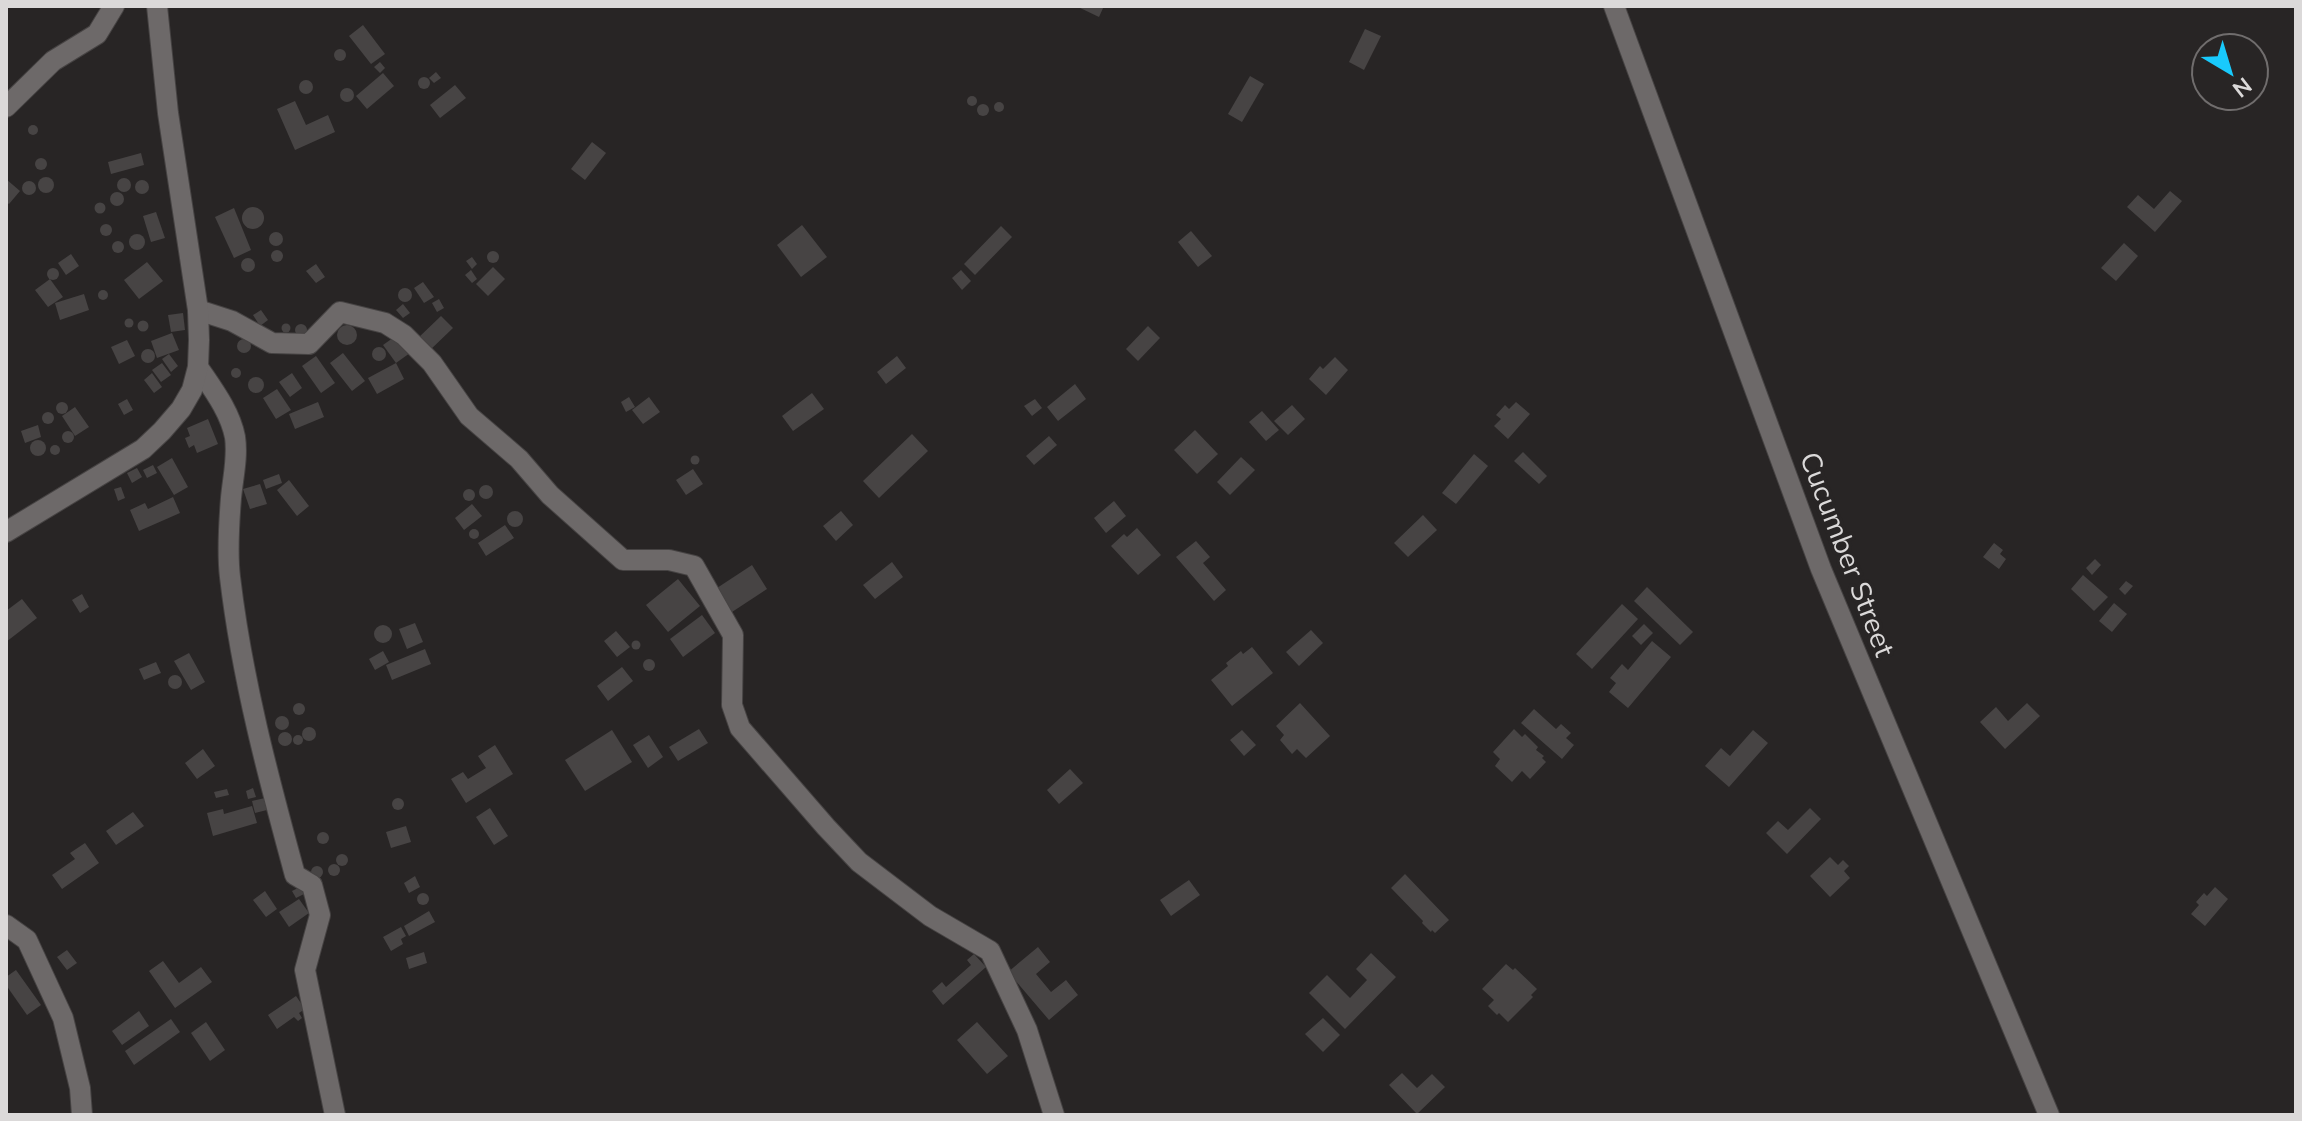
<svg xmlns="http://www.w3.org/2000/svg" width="2302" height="1121" viewBox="0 0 2302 1121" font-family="Mulish,sans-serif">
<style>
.building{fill:#474444}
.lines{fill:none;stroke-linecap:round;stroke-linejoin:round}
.street-casing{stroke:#464343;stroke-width:22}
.street{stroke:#6d6969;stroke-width:20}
.labels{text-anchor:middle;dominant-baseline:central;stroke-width:7;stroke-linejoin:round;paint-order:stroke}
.street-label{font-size:28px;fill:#dbd9d9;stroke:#282525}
</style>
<rect width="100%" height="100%" fill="#282525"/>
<g class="building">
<polygon points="1076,6 1104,6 1099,17"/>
<polygon points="363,25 385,54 371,64 349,36"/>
<polygon points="1365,29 1381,36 1364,70 1349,62"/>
<circle cx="340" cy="55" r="6"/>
<polygon points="380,62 385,68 380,73 374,67"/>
<polygon points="436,72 441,78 434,83 429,78"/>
<polygon points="383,73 394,86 367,109 356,96"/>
<polygon points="1250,76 1264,84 1242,122 1228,114"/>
<circle cx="424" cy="83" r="6"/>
<circle cx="306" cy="87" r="7"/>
<polygon points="455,85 466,98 440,118 430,105"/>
<circle cx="347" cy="95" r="7"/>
<circle cx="972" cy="101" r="5"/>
<polygon points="295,101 306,125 328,115 335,132 295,150 277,109"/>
<circle cx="999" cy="107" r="5"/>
<circle cx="983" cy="110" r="6"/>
<circle cx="33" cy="130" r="5"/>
<polygon points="592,142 606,153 585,180 571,169"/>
<polygon points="141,153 144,165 111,174 108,162"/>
<circle cx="41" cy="164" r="6"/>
<circle cx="46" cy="185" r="8"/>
<circle cx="124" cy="185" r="7"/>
<polygon points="6,179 20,191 9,204 6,202"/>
<circle cx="142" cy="187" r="7"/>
<circle cx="29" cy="188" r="7"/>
<polygon points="2170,191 2182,201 2155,232 2127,207 2138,195 2154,209"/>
<circle cx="117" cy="199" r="7"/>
<circle cx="100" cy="208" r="5.5"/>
<circle cx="253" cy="218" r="11"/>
<polygon points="234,208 251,250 234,258 215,217"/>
<polygon points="156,212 165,238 151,242 143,216"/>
<circle cx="106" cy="230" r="6"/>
<polygon points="802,225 827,257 801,277 777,245"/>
<polygon points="1001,226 1012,237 975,275 964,264"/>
<polygon points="1191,231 1212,256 1198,267 1178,242"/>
<circle cx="276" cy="239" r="7"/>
<circle cx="137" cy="242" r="8"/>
<circle cx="118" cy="247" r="6"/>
<polygon points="2124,243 2138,256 2116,281 2101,268"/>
<circle cx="277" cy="256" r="6"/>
<circle cx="493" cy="257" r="6"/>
<polygon points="71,254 79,266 66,275 58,263"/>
<polygon points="472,257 477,264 472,269 466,261"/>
<circle cx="248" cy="265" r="7"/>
<polygon points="147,262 163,281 139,299 124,280"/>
<polygon points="316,264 325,277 316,283 306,271"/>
<polygon points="493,267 505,279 488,296 476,284"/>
<circle cx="53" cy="274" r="6"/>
<polygon points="471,270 477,279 472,283 465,275"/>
<polygon points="961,270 971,281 962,290 952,278"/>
<polygon points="50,279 63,297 48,307 35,290"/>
<polygon points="423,282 434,297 424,303 414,288"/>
<circle cx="405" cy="295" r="7"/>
<circle cx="103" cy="295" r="5"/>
<polygon points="84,294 89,310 60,320 55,303"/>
<polygon points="439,299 444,308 437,312 432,303"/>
<polygon points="403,304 410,313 403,318 396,310"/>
<polygon points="261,310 268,320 260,326 253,315"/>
<polygon points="183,313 185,330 171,332 168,315"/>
<polygon points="441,316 453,328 428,352 416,340"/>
<circle cx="129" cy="323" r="4.5"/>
<circle cx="143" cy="326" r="5.5"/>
<circle cx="286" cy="328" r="4.5"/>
<circle cx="301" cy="330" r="6"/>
<circle cx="347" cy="335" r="10"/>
<polygon points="1148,326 1160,338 1138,361 1126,349"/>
<polygon points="172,333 179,350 157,358 151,341"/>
<polygon points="397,335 410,353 396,363 383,345"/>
<circle cx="244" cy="346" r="7"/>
<polygon points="127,340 135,356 119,364 111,347"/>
<circle cx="379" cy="354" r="7"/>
<circle cx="148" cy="356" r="7"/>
<polygon points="343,353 365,381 352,391 330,363"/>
<polygon points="169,354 178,366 171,372 162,359"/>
<polygon points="316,356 335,383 321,393 302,366"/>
<polygon points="897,356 906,368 886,384 877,372"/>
<polygon points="1335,357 1348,370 1326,395 1309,379 1320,366 1323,369"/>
<polygon points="162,363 171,375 161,382 152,370"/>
<polygon points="396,363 404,379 377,394 368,378"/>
<circle cx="236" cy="373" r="5"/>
<polygon points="152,373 162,387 154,393 144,380"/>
<polygon points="292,373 302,388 290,397 279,382"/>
<circle cx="256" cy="385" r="8"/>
<polygon points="1075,384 1086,399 1058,421 1047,407"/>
<polygon points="277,389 291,410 276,419 263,398"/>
<polygon points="812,393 824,409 793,431 782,416"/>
<polygon points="629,397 635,407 626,412 621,402"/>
<polygon points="649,397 660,412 643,424 632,410"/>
<polygon points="127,399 133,410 124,415 118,404"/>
<polygon points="1035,399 1042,408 1032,416 1024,406"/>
<polygon points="318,402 324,417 295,429 289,414"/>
<polygon points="1516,402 1530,414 1508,439 1494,426 1501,419 1496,415 1505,405 1509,409"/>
<circle cx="62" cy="408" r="6"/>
<polygon points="1292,405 1305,419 1288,435 1274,421"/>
<polygon points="75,407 89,427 75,436 62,416"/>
<polygon points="1262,411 1279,430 1266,441 1249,422"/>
<circle cx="48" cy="418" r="6"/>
<polygon points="208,419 218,444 197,453 194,445 189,448 185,438 190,436 187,428"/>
<polygon points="38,425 41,437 25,443 21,431"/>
<polygon points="1195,430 1218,454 1197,474 1174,450"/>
<circle cx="68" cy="437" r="6"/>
<polygon points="912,434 928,451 879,498 863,481"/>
<polygon points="1049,436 1057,445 1034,465 1026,456"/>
<circle cx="38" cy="448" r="8"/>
<circle cx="55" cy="450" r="5"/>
<polygon points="1523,452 1547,476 1539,484 1514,461"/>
<polygon points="1474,454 1488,466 1456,504 1442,493"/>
<circle cx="695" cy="460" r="4.5"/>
<polygon points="1241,457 1255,470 1230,495 1217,482"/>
<polygon points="172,458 188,487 174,495 157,467"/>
<polygon points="153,465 157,473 147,478 143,470"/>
<polygon points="137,468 142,477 132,483 127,473"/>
<polygon points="693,469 703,484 686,495 676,480"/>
<polygon points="279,474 282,483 266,489 263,480"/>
<polygon points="289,480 309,506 297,516 277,490"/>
<polygon points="260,484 267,504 250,509 243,489"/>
<circle cx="486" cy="492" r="7"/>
<polygon points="121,487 125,498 118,501 114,489"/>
<circle cx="469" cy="495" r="6"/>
<polygon points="173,497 180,513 139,531 130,510 145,503 148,509"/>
<polygon points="1114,501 1126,516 1106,533 1094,518"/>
<polygon points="472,504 482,516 464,530 455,518"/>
<circle cx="515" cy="519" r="8"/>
<polygon points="841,511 853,525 836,541 823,526"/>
<polygon points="1423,515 1437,530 1408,557 1394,543"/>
<polygon points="505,525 514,538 486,556 478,543"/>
<polygon points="1137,528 1161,555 1138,575 1111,546 1124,534 1127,537"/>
<circle cx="474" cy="534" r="5"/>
<polygon points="1196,541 1210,557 1203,563 1226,590 1214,601 1176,557"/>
<polygon points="1994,543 2003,550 2000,554 2006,559 1999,569 1983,557"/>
<polygon points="2095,559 2101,565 2092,575 2086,568"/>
<polygon points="892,562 903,577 875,599 863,585"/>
<polygon points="752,565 767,589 732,612 717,588"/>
<polygon points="2083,575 2108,597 2094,611 2071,589"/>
<polygon points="678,579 700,606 668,632 646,605"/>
<polygon points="2126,581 2133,586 2125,595 2119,589"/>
<polygon points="1647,587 1693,632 1680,645 1634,601"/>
<polygon points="82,594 89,607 80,613 72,600"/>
<polygon points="22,599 37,618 6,642 6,611"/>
<polygon points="2114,603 2127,614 2112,632 2099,621"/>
<polygon points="1622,604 1638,619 1592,669 1576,654"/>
<polygon points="702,615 715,633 683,657 670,639"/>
<polygon points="415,623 423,642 407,649 399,629"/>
<polygon points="1644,624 1653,633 1641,645 1632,636"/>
<circle cx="383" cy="634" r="9"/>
<polygon points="1311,630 1323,643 1299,666 1286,652"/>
<polygon points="616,631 630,647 617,657 604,641"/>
<circle cx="636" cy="645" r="4.5"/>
<polygon points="1652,641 1671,657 1628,708 1609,692 1616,683 1610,678 1622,664 1628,670"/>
<polygon points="1252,647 1273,673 1232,706 1211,680 1228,666 1226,663 1241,651 1243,654"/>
<polygon points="425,649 431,664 392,680 386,665"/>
<polygon points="383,651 389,662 375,670 369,659"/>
<polygon points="189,653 205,682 191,690 174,661"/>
<circle cx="649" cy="665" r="6"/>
<polygon points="156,662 161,673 144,680 139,669"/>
<polygon points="622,667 633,681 608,701 597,686"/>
<circle cx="175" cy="682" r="7"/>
<polygon points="1300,703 1330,736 1306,758 1297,749 1292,754 1280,740 1284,735 1276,726"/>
<polygon points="2027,703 2040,716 2005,749 1980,722 1996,707 2008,721"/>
<circle cx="299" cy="709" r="6"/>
<polygon points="1534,709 1556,729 1561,724 1571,733 1566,738 1574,745 1562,759 1521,723"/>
<circle cx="282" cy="723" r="7"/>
<circle cx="309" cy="734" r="7"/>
<polygon points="699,729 708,743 678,761 669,747"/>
<polygon points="1514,729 1522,737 1525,734 1538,747 1536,750 1544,756 1542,758 1546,762 1530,779 1522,771 1512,782 1495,766 1500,759 1493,752"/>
<polygon points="612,730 632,762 585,791 565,760"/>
<polygon points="1242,730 1256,745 1244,756 1230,740"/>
<polygon points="1753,730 1768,743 1729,787 1705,766 1721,748 1730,756"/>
<circle cx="285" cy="739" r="7"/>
<polygon points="649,735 663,757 648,768 633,745"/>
<circle cx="298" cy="740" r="5"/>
<polygon points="495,745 513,774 466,803 451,779 463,772 468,779 486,768 478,756"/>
<polygon points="203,749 215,766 197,779 185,763"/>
<polygon points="1070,769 1083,783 1059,804 1047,790"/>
<polygon points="253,788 256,797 248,799 246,791"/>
<polygon points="227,789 229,795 216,798 214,792"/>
<polygon points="265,798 267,810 255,813 252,801"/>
<circle cx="398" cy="804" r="6"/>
<polygon points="252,806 257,823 213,836 207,813 223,809 224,814"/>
<polygon points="490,808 508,836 494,845 476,817"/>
<polygon points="1810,808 1821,819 1787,854 1766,833 1778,821 1788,830"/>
<polygon points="133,812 144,826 116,845 106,831"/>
<polygon points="406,826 411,842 391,848 386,832"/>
<circle cx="323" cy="838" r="6"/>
<polygon points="85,843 99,863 62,889 52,875 75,859 70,853"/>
<circle cx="342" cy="860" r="6"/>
<polygon points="1830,857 1838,865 1843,860 1849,866 1844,871 1850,878 1830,897 1810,876"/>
<circle cx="334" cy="870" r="6"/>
<circle cx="317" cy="872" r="6"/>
<polygon points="1405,874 1449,920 1435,933 1432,930 1431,932 1422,923 1423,921 1391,888"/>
<polygon points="415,876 420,887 409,893 404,883"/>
<polygon points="1189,880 1200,895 1171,916 1160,900"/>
<polygon points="300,887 304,894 296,898 292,891"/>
<polygon points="2215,887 2228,899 2205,926 2191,914 2199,905 2196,902 2204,893 2207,896"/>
<polygon points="265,891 277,909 266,917 253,900"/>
<circle cx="423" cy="899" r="6"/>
<polygon points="299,899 309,913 289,927 279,912"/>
<polygon points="429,911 435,922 409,936 404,926"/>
<polygon points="401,927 406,936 401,939 403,944 391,951 383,937"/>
<polygon points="1038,947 1050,962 1036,974 1051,992 1066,980 1078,995 1049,1020 1008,972"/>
<polygon points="67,950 77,963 67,970 57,957"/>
<polygon points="424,952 427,963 409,969 406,958"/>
<polygon points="1371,953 1396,977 1345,1029 1309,993 1327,975 1350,998 1367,980 1356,969"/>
<polygon points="974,954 986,967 943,1005 932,991 942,982 946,987 971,965 967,960"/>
<polygon points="163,961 179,983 201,967 212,982 175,1008 149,971"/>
<polygon points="1506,964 1513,970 1515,968 1537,989 1531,995 1533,997 1508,1022 1499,1013 1497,1015 1488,1006 1494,1000 1482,989"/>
<polygon points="16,970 41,1005 27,1015 6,985 6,977"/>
<polygon points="296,996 305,1009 299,1013 302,1018 298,1021 294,1017 277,1029 268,1015"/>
<polygon points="139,1011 149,1026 122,1045 112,1031"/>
<polygon points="1323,1018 1340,1035 1323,1052 1305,1034"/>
<polygon points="171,1019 180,1032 134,1065 125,1051"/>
<polygon points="206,1022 225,1050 210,1061 191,1033"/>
<polygon points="977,1022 1008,1056 987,1074 957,1040"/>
<polygon points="1402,1073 1417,1088 1432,1074 1445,1087 1417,1114 1389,1085"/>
</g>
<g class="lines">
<g class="street-casing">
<g id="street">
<polyline points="1614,6 1821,569 2049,1115"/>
<polyline points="6,107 53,61 97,34 114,6"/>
<polyline points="198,310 232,321 272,343 309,344 340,312 385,323 404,335 432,363 469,416 519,459 550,495 623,560 669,560 694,566 733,635 732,705 740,728 826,827 859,862 930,916 990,951 1027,1030 1054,1115"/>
<path d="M198 367C212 388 230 411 235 437 238 457 233 477 231 498 229 523 227 552 230 577 242 679 268 776 295 875L312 885 320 915 305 970 335 1115"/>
<polyline points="6,532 143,449 162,431 181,409 192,390 198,367 199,340 198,310 168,113 157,6"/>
<polyline points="6,925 27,940 63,1018 80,1088 82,1115"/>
</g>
</g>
<use href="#street" class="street"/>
</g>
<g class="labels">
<g class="street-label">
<text transform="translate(1848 554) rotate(69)">Cucumber Street</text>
</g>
</g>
<rect width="2302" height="1121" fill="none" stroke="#dbd9d9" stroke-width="16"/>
<g transform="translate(2230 72) rotate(142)"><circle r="38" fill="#282525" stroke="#706d6d" stroke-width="2"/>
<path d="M0-6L14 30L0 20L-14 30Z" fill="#19cafc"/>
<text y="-12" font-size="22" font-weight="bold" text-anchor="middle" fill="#dbd9d9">N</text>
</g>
</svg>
